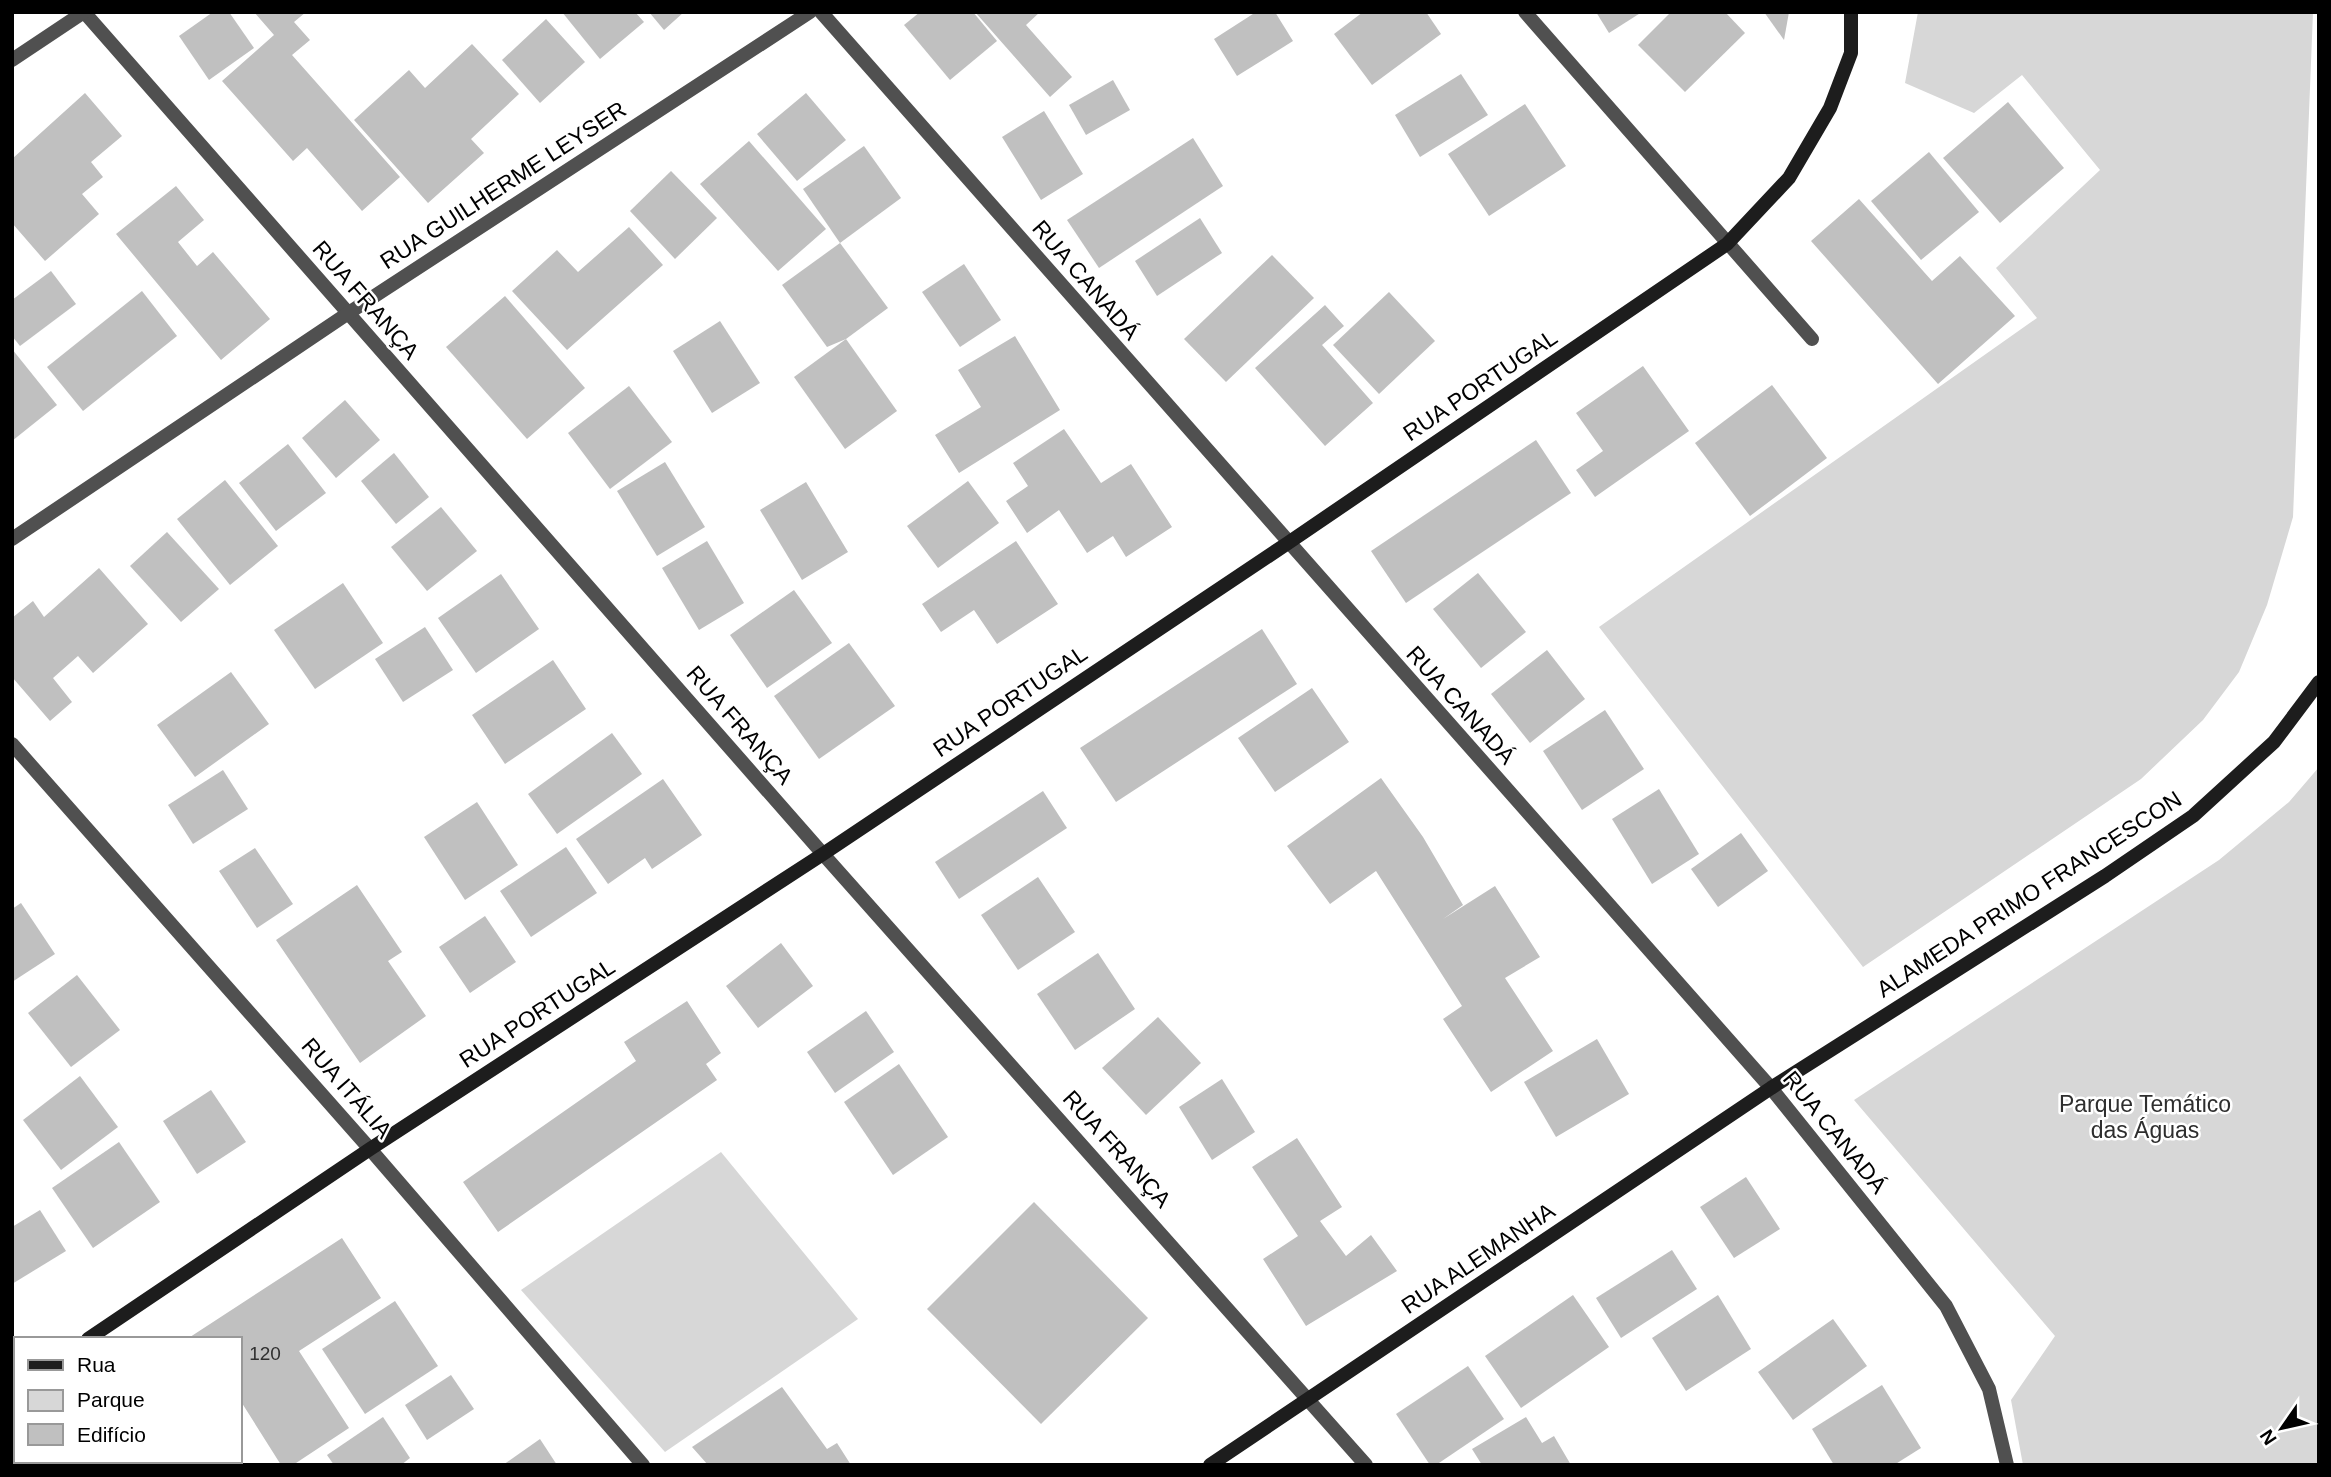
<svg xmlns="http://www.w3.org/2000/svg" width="2331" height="1477" viewBox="0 0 2331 1477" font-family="Arial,sans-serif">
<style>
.green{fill:#d7d7d7}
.building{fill:#c0c0c0}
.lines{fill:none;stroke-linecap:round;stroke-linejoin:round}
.street{stroke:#505050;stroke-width:14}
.secondary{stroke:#1d1d1d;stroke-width:14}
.labels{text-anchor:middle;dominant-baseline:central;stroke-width:5;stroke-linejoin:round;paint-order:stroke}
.number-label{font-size:19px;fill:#303030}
.street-label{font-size:23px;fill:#000;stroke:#fff}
.park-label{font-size:23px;fill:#2e2e2e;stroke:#fff}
</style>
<rect width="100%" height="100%" fill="#fff"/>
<g class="green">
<polygon points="1918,12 2313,12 2293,517 2267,605 2239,672 2203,720 2141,779 1863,967 1599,627 2037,318 1996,268 2100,170 2022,75 1974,113 1905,83"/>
<polygon points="2319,767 2319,1465 2023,1465 2011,1400 2055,1336 1854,1100 2219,860 2289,802"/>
<polygon points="721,1152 858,1319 665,1452 521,1290"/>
</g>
<g class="building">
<polygon points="213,12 229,12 254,48 209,80 179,36"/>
<polygon points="254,12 306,12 294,22 310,40 292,55 400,177 362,211 307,148 293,161 222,81 274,35"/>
<polygon points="562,12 635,12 644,22 600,59"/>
<polygon points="649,12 684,12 664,30"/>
<polygon points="920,12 973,12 997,41 950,80 904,25"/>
<polygon points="975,12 1040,12 1026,25 1072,77 1050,97"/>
<polygon points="1256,12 1275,12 1293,41 1237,76 1214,39"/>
<polygon points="1363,12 1426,12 1441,34 1372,85 1334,34"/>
<polygon points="1596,12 1642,12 1609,33"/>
<polygon points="1671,12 1725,12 1745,33 1685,92 1638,45"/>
<polygon points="1764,12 1789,12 1784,40"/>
<polygon points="546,19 585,62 540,103 502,60"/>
<polygon points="472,44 519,94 471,139 484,153 428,203 354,120 409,70 425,88"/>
<polygon points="1461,74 1488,115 1420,157 1395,115"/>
<polygon points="1113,80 1130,110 1086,135 1069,105"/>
<polygon points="85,93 122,136 91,162 103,177 82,194 99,214 45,261 12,223 12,159"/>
<polygon points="806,93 846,140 797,181 757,134"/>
<polygon points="2008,102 2064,168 2000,223 1943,158"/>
<polygon points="1525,104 1566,166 1489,216 1448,154"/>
<polygon points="1044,111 1083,174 1041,200 1002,137"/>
<polygon points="1193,138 1223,186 1099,268 1067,220"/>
<polygon points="749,141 826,229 778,271 700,184"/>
<polygon points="864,146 901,198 840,243 803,189"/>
<polygon points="1929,152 1979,212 1921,260 1871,201"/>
<polygon points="671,171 717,218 675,259 630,211"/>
<polygon points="176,186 204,220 178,242 197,266 213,252 270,319 221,360 116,234"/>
<polygon points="1859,199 1932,281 1960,256 2015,316 1938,384 1811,241"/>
<polygon points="1200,218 1222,253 1157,296 1135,261"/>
<polygon points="629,227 663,265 567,350 512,291 557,250 578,272"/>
<polygon points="840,243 888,308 846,339 827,347 782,285"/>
<polygon points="1272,255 1314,298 1226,382 1184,339"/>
<polygon points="964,264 1001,320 960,347 922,292"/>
<polygon points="51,271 76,304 20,346 12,336 12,300"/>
<polygon points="142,291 177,336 83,411 47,367"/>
<polygon points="1389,292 1435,341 1379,394 1333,345"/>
<polygon points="505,296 585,388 527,439 446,347"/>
<polygon points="1325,305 1344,326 1322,345 1373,403 1325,446 1255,368"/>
<polygon points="720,321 760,383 712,413 673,351"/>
<polygon points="1015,336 1060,410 959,473 935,435 981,407 958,370"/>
<polygon points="846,339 897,411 845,449 794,377"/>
<polygon points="12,349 57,405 12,441"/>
<polygon points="1643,366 1689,431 1595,497 1576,470 1603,451 1576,413"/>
<polygon points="1772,385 1827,458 1750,516 1695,443"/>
<polygon points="629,386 672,442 610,489 568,433"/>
<polygon points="345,400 380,440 336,478 302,438"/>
<polygon points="1064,429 1101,483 1131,464 1172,527 1126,557 1113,536 1087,553 1059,510 1027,533 1006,501 1028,486 1013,463"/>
<polygon points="1536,440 1571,493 1406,603 1371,551"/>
<polygon points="288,444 326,493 276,531 239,483"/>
<polygon points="394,453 429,497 396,524 361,481"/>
<polygon points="665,462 705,527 657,556 617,491"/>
<polygon points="225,480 278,546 230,585 177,519"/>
<polygon points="968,481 999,523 938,568 907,526"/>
<polygon points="806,482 848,552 802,580 760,510"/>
<polygon points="441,507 477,551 427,591 391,547"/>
<polygon points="167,532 219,589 181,622 130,566"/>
<polygon points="707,541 744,603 699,630 662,568"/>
<polygon points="1016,541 1058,604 997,644 974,610 941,632 922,604"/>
<polygon points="99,568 148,624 93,673 78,656 53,678 72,702 50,721 12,677 12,618 33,601 44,617"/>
<polygon points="1478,573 1526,632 1481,668 1433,609"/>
<polygon points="501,574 539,629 476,673 438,618"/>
<polygon points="343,583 383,643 315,689 274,630"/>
<polygon points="794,590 832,643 767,688 730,635"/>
<polygon points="425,627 453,670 403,702 375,659"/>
<polygon points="1262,629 1297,684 1116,802 1080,748"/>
<polygon points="849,643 895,706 819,759 774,696"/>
<polygon points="1547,650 1585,699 1530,743 1491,694"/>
<polygon points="553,660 586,709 505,764 472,715"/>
<polygon points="231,672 269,724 195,777 157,725"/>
<polygon points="1312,688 1349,742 1275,792 1238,738"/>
<polygon points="1605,710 1644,769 1582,810 1543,751"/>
<polygon points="612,733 642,774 557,834 528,794"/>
<polygon points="223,770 248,809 193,844 168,805"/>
<polygon points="1381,778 1423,837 1463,905 1443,919 1495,886 1540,957 1505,978 1553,1051 1491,1092 1443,1019 1462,1006 1376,871 1330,904 1287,846"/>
<polygon points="663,779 702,835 652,869 645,858 608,884 576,839"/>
<polygon points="1659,789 1699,854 1652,884 1612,819"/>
<polygon points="1043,791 1067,828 959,899 935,862"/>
<polygon points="477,802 518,865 465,900 424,837"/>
<polygon points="1741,833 1768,871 1718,907 1691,869"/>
<polygon points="566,847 597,893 531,937 500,891"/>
<polygon points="255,848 293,904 257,928 219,871"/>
<polygon points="1038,877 1075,932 1018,970 981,915"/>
<polygon points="357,885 402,952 388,961 426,1016 360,1063 276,940"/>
<polygon points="21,903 55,954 12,982 12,909"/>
<polygon points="485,916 516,962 470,993 439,947"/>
<polygon points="781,943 813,986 758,1028 726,986"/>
<polygon points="1098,953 1135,1009 1075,1050 1037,994"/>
<polygon points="77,975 120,1030 71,1067 28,1013"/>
<polygon points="687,1001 721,1053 706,1064 717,1080 498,1232 463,1182 636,1061 624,1042"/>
<polygon points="866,1011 894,1052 835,1093 807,1052"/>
<polygon points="1158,1017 1201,1063 1146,1115 1102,1068"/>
<polygon points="1597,1039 1629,1094 1556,1137 1524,1082"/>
<polygon points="899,1064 948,1137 893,1175 844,1102"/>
<polygon points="80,1076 118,1127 61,1170 23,1120"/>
<polygon points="1222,1079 1255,1132 1212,1160 1179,1107"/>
<polygon points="211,1090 246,1142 197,1174 163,1121"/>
<polygon points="1297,1138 1342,1207 1320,1221 1346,1256 1371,1235 1397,1271 1306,1326 1263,1259 1298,1236 1252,1167"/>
<polygon points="119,1142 160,1202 93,1248 52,1188"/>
<polygon points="1746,1177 1780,1229 1734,1258 1700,1207"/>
<polygon points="1034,1202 1148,1318 1041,1424 927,1309"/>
<polygon points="40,1210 66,1251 12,1284 12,1227"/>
<polygon points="342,1238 381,1298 299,1351 349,1428 293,1465 281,1465 240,1400 240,1339 187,1339"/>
<polygon points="1672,1250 1697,1289 1621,1338 1596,1298"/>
<polygon points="1573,1295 1609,1347 1521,1408 1485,1356"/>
<polygon points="1718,1295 1751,1349 1686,1391 1652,1338"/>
<polygon points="395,1301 438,1366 365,1414 322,1349"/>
<polygon points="1833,1319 1867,1366 1793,1420 1758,1372"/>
<polygon points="1468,1366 1504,1419 1436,1465 1430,1465 1396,1414"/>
<polygon points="451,1375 474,1409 427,1440 405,1405"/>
<polygon points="1882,1385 1921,1448 1894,1465 1834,1465 1812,1429"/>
<polygon points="782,1387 827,1449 837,1443 851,1465 708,1465 692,1447"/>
<polygon points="383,1417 410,1458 401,1465 334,1465 327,1455"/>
<polygon points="1526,1417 1542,1443 1554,1436 1571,1465 1482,1465 1472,1449"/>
<polygon points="540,1439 557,1465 503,1465"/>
<polygon points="16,1452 16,1461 141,1461 135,1465 12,1465 12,1454"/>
</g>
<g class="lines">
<g class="street">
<polyline points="84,12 823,854 1366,1465"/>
<polyline points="821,12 1771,1088 1946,1306 1989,1389 2007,1465"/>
<polyline points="1525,12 1812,339"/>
<polyline points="12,60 84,12"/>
<polyline points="12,539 347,314 810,12"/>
<polyline points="12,744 370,1149 643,1465"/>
</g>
<g class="secondary">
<polyline points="88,1339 370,1149 823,854 1288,543 1727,244 1789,178 1830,108 1851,53 1851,12"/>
<polyline points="12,1390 16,1387"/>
<polyline points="1210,1465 1771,1088 2105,876 2193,816 2274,742 2319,682"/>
</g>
</g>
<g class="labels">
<g class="number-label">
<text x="265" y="1353">120</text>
</g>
<g class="street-label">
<text transform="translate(503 185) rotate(-33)">RUA GUILHERME LEYSER</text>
<text transform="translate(1086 280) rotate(49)">RUA CANADÁ</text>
<text transform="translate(366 300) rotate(49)">RUA FRANÇA</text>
<text transform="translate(1480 385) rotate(-34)">RUA PORTUGAL</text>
<text transform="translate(1010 701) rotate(-34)">RUA PORTUGAL</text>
<text transform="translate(1461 705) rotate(48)">RUA CANADÁ</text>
<text transform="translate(740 725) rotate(49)">RUA FRANÇA</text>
<text transform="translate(2029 894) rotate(-33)">ALAMEDA PRIMO FRANCESCON</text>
<text transform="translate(537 1013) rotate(-33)">RUA PORTUGAL</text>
<text transform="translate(347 1088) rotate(49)">RUA ITÁLIA</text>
<text transform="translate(1835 1132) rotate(51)">RUA CANADÁ</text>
<text transform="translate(1117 1149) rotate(48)">RUA FRANÇA</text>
<text transform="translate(1478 1258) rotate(-34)">RUA ALEMANHA</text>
</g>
<g class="park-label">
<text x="2145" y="1104">Parque Temático<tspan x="2145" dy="26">das Águas</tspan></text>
</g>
</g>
<rect width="2331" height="1477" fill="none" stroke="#000000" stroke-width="28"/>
<rect x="14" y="1337" width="228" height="126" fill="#ffffff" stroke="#999999" stroke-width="2"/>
<rect x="28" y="1360" width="35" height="10" fill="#1d1d1d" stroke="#999999" stroke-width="2"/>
<text x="77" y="1372" font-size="21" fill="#000000">Rua</text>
<rect x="28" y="1390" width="35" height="21" fill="#d7d7d7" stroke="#999999" stroke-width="2"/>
<text x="77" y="1407" font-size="21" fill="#000000">Parque</text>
<rect x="28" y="1424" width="35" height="21" fill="#c0c0c0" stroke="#999999" stroke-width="2"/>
<text x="77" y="1442" font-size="21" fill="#000000">Edifício</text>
<g transform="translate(2282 1428) rotate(236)" stroke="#ffffff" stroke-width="5" paint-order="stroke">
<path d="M0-5L12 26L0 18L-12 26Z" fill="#000000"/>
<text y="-10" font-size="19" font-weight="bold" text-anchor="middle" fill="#000000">N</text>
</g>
</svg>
